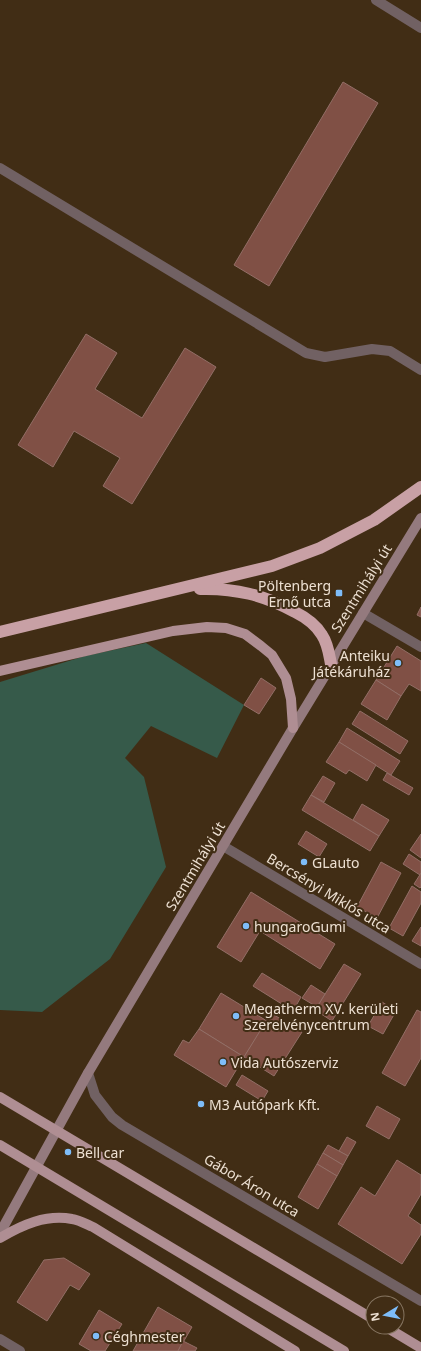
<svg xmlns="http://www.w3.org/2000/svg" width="421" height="1351" viewBox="0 0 421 1351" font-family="'Noto Sans',sans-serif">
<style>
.green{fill:#365a4a}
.building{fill:#805045;stroke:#926e66}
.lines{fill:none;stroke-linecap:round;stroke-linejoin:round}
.service{stroke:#716163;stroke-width:10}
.minor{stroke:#716163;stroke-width:10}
.secondary{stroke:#947a7e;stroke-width:10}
.primary{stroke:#af8e93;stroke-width:10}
.motorway{stroke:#c8a0a5;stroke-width:12}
.primary-bridge{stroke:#af8e93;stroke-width:10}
.poi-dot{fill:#7ebdf9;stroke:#412d15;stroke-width:1.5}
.labels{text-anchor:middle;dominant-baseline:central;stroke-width:4;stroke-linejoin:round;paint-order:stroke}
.poi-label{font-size:14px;fill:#ede0d2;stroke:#412d15;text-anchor:start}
.street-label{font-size:14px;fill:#ede0d2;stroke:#412d15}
</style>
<rect width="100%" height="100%" fill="#412d15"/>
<polygon class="green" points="146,643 244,705 217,758 151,726 125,758 144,777 166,867 110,959 42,1012 0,1010 0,682 85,656"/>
<g class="building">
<polygon points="343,82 378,103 269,286 234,265"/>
<polygon points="86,334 117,353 95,389 142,418 185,348 216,367 132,504 103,486 120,458 74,431 53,467 18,445"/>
<polygon points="421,607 421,617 417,615"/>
<polygon points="397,646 421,661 421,691 409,684 401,696 376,680"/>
<polygon points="261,678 276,688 259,714 244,705"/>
<polygon points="376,680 401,696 387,720 361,704"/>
<polygon points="360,711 408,741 400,754 352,724"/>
<polygon points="347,728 400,761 391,775 339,742"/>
<polygon points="339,742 376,765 367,781 349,770 346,774 326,762"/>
<polygon points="387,773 413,788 409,795 383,780"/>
<polygon points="323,776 335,783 324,802 311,795"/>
<polygon points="311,795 379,836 370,851 302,810"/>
<polygon points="362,804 389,820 379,836 353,820"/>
<polygon points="306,831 327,844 319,857 298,844"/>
<polygon points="421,834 421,858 410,850"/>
<polygon points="409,854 421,862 421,873 420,875 403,864"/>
<polygon points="381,862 401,873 377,918 357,907"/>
<polygon points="421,873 421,887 420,888 414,884"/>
<polygon points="412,886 421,892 421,903 403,936 389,928"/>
<polygon points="251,892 335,944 320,969 260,931 241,962 217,947"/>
<polygon points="421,927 421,946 412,941"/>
<polygon points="344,964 361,974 332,1021 315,1010"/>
<polygon points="262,973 301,997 293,1011 253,986"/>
<polygon points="311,985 325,994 317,1007 302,998"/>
<polygon points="221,993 267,1021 244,1057 199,1029"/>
<polygon points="382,1002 396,1011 383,1034 368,1026"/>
<polygon points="417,1010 421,1012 421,1058 405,1086 382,1073"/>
<polygon points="271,1013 302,1032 274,1076 244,1057"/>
<polygon points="199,1029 244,1057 226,1087 174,1055 183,1040 189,1043"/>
<polygon points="242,1075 268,1091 262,1101 236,1085"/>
<polygon points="377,1106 400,1119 389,1139 366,1126"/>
<polygon points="347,1137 356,1142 348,1156 339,1151"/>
<polygon points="328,1145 348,1156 343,1165 323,1153"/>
<polygon points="323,1153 343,1165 337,1176 317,1164"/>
<polygon points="397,1160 421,1175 421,1194 408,1216 421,1225 421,1234 402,1264 338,1224 361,1187 375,1196"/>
<polygon points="317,1164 337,1176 318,1209 298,1197"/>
<polygon points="64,1258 90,1274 79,1290 70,1285 47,1321 17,1302 44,1260"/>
<polygon points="158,1307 192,1327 178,1351 133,1351"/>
<polygon points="99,1310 122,1324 105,1351 91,1351 79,1344"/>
<polygon points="183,1341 197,1348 195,1351 178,1351"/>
</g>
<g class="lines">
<polyline class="service" points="0,168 306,353 325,357 372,349 390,351 421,370"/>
<g class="minor">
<polyline points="376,0 421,28"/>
<polyline points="363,613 421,647"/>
<polyline points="223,846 421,964"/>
<polyline points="88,1073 95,1095 112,1117 122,1125 421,1301"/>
<polyline points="0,1339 20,1351"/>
</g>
<polyline class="secondary" points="0,1233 88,1073 293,728 421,518"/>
<g class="primary">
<polyline points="0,671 173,631 207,627 226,628 245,634 261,646 272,655 286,678 291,699 293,728"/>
<path d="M0 1238C22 1225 46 1214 72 1219 79 1220 86 1224 93 1227L295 1351"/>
<polyline points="386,1327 421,1348"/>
</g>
<g class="motorway">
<path d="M200 589C235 588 264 595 295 612 305 617 316 625 322 635 328 644 329 654 331 664"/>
<polyline points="0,632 272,566 320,548 374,520 421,487"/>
</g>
<g class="primary-bridge">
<polyline points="0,1097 373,1319"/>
<polyline points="0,1145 344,1351"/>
</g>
</g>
<g class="poi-dot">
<rect x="335" y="589" width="8" height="8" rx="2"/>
<circle cx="398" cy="663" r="4"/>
<circle cx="304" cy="862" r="4"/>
<circle cx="246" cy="926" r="4"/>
<circle cx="236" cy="1016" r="4"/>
<circle cx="223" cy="1062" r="4"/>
<circle cx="201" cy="1104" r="4"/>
<circle cx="68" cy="1152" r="4"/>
<circle cx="96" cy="1336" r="4"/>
</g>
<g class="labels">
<g class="poi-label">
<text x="331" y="585" text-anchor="end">Pöltenberg<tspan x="331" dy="16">Ernő utca</tspan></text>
<text x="390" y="655" text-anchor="end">Anteiku<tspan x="390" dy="16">Játékáruház</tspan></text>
<text x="312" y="862">GLauto</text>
<text x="254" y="926">hungaroGumi</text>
<text x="244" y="1008">Megatherm XV. kerületi<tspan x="244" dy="16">Szerelvénycentrum</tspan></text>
<text x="231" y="1062">Vida Autószerviz</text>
<text x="209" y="1104">M3 Autópark Kft.</text>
<text x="76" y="1152">Bell car</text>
<text x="104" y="1336">Céghmester</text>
</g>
<g class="street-label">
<text transform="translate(361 588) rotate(-58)">Szentmihályi út</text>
<text transform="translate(195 866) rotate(-59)">Szentmihályi út</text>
<text transform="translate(329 893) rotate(31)">Bercsényi Miklós utca</text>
<text transform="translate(252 1185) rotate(31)">Gábor Áron utca</text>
</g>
</g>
<g transform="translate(385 1315) rotate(260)"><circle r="19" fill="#412d15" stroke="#867561"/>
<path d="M0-3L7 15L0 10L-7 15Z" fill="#7ebdf9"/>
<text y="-6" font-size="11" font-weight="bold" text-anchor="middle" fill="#ede0d2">N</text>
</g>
</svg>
